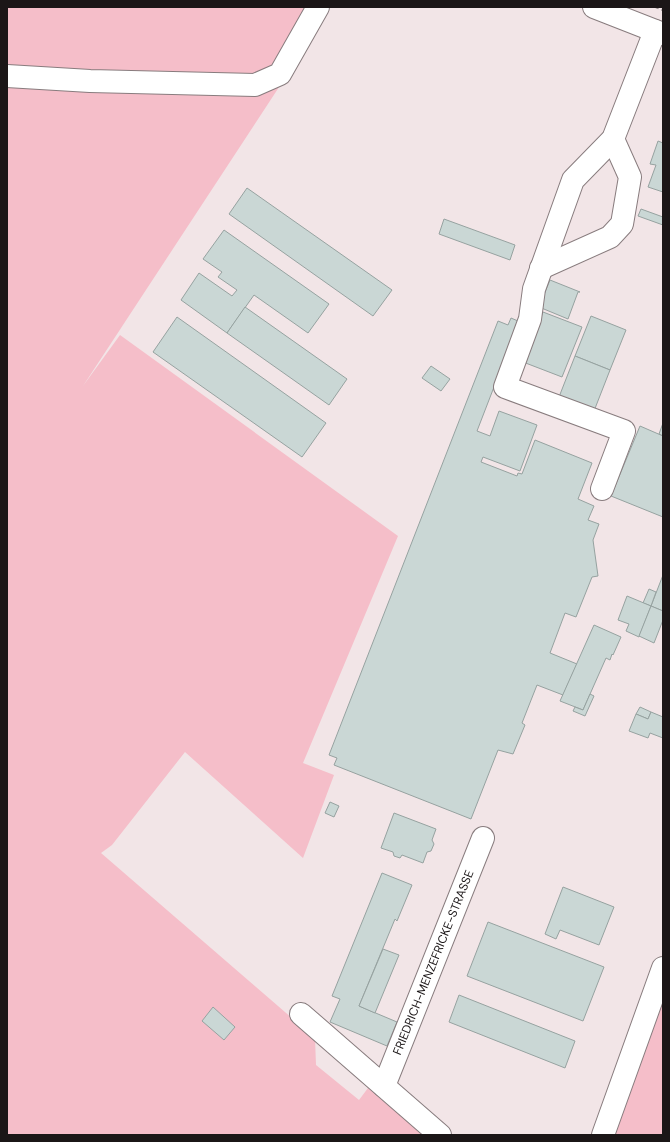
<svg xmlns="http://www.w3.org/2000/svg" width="670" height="1142" viewBox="0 0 670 1142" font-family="'DM Sans',sans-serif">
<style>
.green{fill:#f5bec9}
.building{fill:#cad7d5;stroke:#96a2a0}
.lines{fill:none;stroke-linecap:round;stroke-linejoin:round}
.minor-casing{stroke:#887c7e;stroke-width:24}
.path{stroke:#948b8c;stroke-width:2.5;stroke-dasharray:3 3;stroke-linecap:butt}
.minor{stroke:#fff;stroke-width:22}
.labels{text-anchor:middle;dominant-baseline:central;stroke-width:4;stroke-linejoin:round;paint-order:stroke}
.street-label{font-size:12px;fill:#1b1617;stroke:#f2e5e7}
</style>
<rect width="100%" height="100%" fill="#f2e5e7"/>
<g class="green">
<polygon points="7,7 318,7 325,17 83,386 120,335 398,536 303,763 334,775 303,858 185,752 112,845 101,853 315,1038 316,1065 359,1100 368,1088 423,1135 7,1135"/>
<polygon points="663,1000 663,1135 613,1135"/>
</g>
<g class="building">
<polygon points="658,141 663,143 663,192 648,187 656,165 650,164"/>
<polygon points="247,188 392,290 373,316 229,214"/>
<polygon points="641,209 663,217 663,225 638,216"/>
<polygon points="444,219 515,245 510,260 439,234"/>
<polygon points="224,230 329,304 308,333 254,295 227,333 181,300 199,273 232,296 237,290 218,277 222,272 203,259"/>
<polygon points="550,280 580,292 578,292 568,319 539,307"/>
<polygon points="245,307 347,379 329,405 227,333"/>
<polygon points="543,312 582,327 562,377 523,362"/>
<polygon points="591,316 626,330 610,370 575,356"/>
<polygon points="177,317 326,423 302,457 153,352"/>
<polygon points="511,318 518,321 511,343 477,431 490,436 499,411 537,425 520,471 483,457 481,462 517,476 518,473 522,474 535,440 592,463 578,499 594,506 588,520 599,524 593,540 598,576 592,577 576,617 565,613 550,653 577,664 563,695 537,685 522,723 525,725 513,754 498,750 471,819 334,765 337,758 329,755 498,321 508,325"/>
<polygon points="575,356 610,370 594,411 559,397"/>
<polygon points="431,366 450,379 441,391 422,378"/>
<polygon points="663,423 663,436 659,434"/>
<polygon points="640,426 663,436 663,517 611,496"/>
<polygon points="663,575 663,611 651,606"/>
<polygon points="649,589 656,592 651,606 643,603"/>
<polygon points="627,596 651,606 639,637 626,631 629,624 618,620"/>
<polygon points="651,606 663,611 663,620 654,643 639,636"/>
<polygon points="594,625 621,637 613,655 612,654 610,660 606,658 583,710 560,701"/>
<polygon points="590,694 594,696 585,716 573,711 575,707 583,710"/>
<polygon points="640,707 651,712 648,719 636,714"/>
<polygon points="651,712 663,717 663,738 650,733 648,738 629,731 636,714 648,719"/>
<polygon points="330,802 339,806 334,817 325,813"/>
<polygon points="394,813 436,829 432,840 434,844 431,851 427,852 423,863 402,855 400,858 394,856 393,852 381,848"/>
<polygon points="382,873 412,885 397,921 395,919 359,1006 397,1022 387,1046 330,1022 340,999 332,996"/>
<polygon points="563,887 614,907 599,945 560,930 556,939 545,934"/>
<polygon points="488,922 604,967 583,1021 467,976"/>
<polygon points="383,949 399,955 375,1013 359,1006"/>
<polygon points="459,995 575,1041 565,1068 449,1022"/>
<polygon points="213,1007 235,1027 224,1040 202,1021"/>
</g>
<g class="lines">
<g class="minor-casing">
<g id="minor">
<polyline points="594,7 663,34"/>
<polyline points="7,76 90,81 255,85 280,74 318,7"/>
<polyline points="541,268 610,237 622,224 630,177 613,139"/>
<polyline points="602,489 624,431 505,387 530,319 534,289 573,180 613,139 655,31"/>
<polyline points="301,1014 440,1135"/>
<path id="s1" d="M384 1086 483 838"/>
<polyline points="603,1135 663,968"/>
</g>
</g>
<polyline class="path" points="656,7 663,10"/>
<use href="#minor" class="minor"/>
</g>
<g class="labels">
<g class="street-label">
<text stroke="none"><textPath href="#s1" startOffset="133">FRIEDRICH-MENZEFRICKE-STRASSE</textPath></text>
</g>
</g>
<rect width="670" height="1142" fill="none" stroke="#1b1617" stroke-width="16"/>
</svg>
